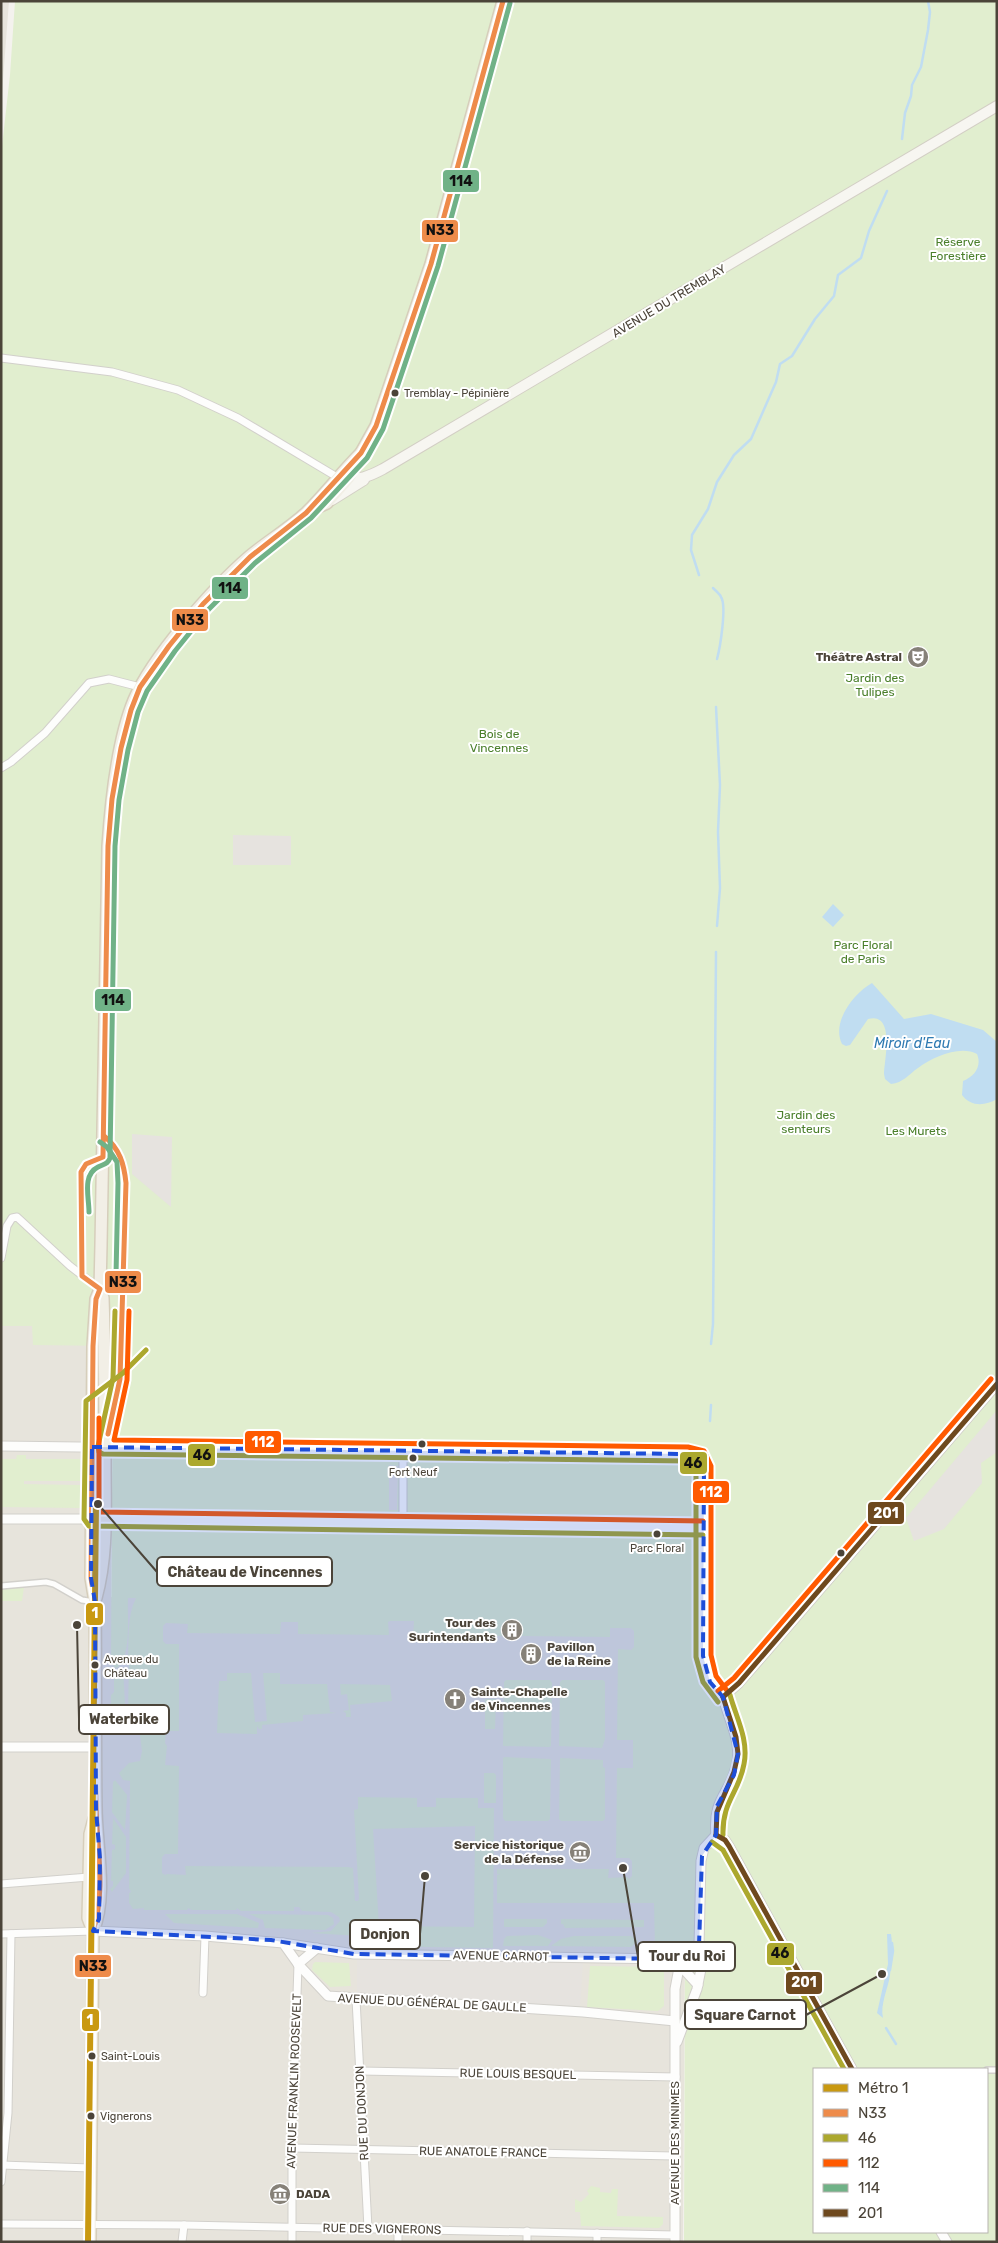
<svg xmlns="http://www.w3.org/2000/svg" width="998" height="2243" viewBox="0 0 998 2243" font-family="Rubik,sans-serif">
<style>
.residential{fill:#e7e4dc}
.green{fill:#e1eecf;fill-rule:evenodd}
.parking{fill:#e6e3df}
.water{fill:#c0ddf1}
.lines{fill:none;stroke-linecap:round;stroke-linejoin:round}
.stream{stroke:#c0ddf1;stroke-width:2.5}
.pedestrian-casing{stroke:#d2d0cb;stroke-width:8}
.minor-casing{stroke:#d2d0cb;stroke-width:9}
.tertiary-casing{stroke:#d2d0cb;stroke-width:11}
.secondary-casing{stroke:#d3cfc5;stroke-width:12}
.primary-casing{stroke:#d6cebb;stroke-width:14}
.pedestrian{stroke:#fdfdfc;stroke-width:5}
.minor{stroke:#fdfdfc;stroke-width:7}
.tertiary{stroke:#fdfdfc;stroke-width:9}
.secondary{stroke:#f7f6f1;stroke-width:10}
.primary{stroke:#f2efe6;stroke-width:11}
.bus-1-casing{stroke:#fff;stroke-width:9}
.bus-2-casing{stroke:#fff;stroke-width:9}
.bus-3-casing{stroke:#fff;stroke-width:9}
.bus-4-casing{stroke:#fff;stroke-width:9}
.bus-5-casing{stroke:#fff;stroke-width:9}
.bus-1{stroke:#ee8b4a;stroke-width:5}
.bus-2{stroke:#aca82e;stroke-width:5}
.bus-3{stroke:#ff5a00;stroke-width:5}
.bus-4{stroke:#70b287;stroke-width:5}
.bus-5{stroke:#6e491e;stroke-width:5}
.metro-1-casing{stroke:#fff;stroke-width:10}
.metro-1{stroke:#c99911;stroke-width:6}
.marked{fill:#1d4ed8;fill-opacity:0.2;stroke:#1d4ed8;stroke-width:4;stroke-dasharray:10 6;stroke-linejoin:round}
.bus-dot{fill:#4b4439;stroke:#fff;stroke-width:2}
.labels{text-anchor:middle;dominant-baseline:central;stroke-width:4;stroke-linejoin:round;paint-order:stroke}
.bus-label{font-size:11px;fill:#4b4439;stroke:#fff;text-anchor:start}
.park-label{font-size:12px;fill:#4a7f2a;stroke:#fff}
.street-label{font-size:12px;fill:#4b4439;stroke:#fff}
.poi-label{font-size:12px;font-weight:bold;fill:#4b4439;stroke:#fff;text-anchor:end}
.water-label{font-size:14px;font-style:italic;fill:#2e7ab2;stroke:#fff}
.leader{fill:none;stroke:#4b4439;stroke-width:2}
.callout-dot{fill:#4b4439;stroke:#fff;stroke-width:2}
.callout{fill:#fff;stroke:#4b4439;stroke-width:2}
.callout-label{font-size:14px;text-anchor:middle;font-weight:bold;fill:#4b4439}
.line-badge{stroke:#fff;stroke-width:2}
.badge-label{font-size:14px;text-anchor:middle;font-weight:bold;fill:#fff}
.pale-badge-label{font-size:14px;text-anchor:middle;font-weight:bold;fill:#111}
</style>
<rect width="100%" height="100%" fill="#f4f2ee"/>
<g class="residential">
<polygon points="1,1 9,1 1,106"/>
<polygon points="1,1326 33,1326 33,1345 113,1345 111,1597 657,1604 655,1948 685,1948 683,2242 1,2242"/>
</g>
<g class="green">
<path d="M15 1H997V2242H684L685 1948H655L654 1903H497V1875L500 1874H497V1869H609L608 1878 627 1877 629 1879 632 1876V1861L629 1858H616L617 1768H633V1740H617L618 1649 631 1650 634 1647V1631L631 1628H610V1637L521 1636V1624L503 1623V1636L413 1635 414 1621H390L388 1622 389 1635 298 1634V1622H281L280 1634 187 1633 188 1624 166 1623 163 1626V1641L166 1644H179V1731H166L165 1743 167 1746 165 1765 179 1766 178 1854H165L162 1857V1873L165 1875 167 1874 186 1875 185 1866 348 1867 353 1868 355 1901H358L359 1899 354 1810 358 1809V1797L417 1798V1807H436V1798H478V1808H494L493 1948 360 1946 359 1936 312 1933 331 1931 340 1921 339 1917 331 1912 302 1911 299 1907H294V1911H241L237 1908 236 1910H192L188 1908 187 1910H144V1908L133 1909 129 1903V1893L131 1892 129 1888 130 1781 123 1780 119 1773 129 1763 140 1761 142 1751 140 1735H130L119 1722 123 1716H131L128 1712 129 1662 131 1661V1658L128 1657C129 1637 127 1616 136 1598H128C127 1616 132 1656 117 1668L114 1667 111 1660 113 1346 33 1345 32 1326H1V155L10 75ZM475 1826 474 1927 379 1926 373 1829ZM814 2069H987V2232H814Z"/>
<polygon points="17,1455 26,1455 26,1459 81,1459 80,1481 24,1481 24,1484 80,1485 80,1508 1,1507 1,1459 16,1459"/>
<polygon points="24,1587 22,1601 1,1601 1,1589"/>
<polygon points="123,1667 125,1704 113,1714 111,1710 111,1695 114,1692 114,1679"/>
<polygon points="227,1673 251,1673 255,1722 267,1721 263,1673 280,1673 280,1684 327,1684 330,1712 336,1713 303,1715 303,1721 262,1725 262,1729 259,1729 257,1726 257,1734 217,1733 219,1681 227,1681"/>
<polygon points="506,1680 550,1680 552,1683 551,1746 549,1747 503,1746 504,1682"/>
<polygon points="562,1680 603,1680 605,1682 605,1739 602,1748 559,1746 560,1682"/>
<polygon points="340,1684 390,1685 392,1701 350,1705 351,1717 346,1717 346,1713 343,1711 349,1710 347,1694 341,1695"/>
<polygon points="485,1699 496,1699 495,1729 485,1729"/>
<polygon points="505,1757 551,1759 550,1819 548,1821 505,1821 503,1818 503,1758"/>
<polygon points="560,1758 603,1760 603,1767 605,1768 605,1819 603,1821 561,1821 559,1819"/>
<polygon points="484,1773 494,1773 496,1775 496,1803 484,1803"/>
<polygon points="115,1780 127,1795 125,1830 112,1812 113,1782"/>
<polygon points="113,1818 126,1837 126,1873 112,1892 110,1889 113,1886 113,1881 111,1881 112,1850 115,1849 115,1845 112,1844"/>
<polygon points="165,1914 237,1914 259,1923 258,1928 174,1923"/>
<polygon points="249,1914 328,1915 333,1918 334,1924 325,1930 265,1928 263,1920"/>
<polygon points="504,1919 547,1919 547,1923 543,1927 504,1927"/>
<polygon points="561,1919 644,1920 644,1927 565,1928 563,1924 561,1924"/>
<polygon points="538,1935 552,1940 548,1946 503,1946 504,1939 507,1936"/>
<polygon points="574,1936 631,1936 638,1941 631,1947 551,1946 561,1939"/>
<polygon points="315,1962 349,1963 351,1986 330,1987 312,1970 313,1964"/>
<polygon points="590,1966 659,1967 664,1972 664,2006 658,2011 587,2007"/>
<polygon points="591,2186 600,2188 600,2192 611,2193 612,2189 618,2189 617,2216 663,2217 663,2224 659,2228 581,2226 580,2212 575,2212 575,2199 581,2202 589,2194 587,2191"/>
</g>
<g class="parking">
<polygon points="233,835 291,836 291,865 233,865"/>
<polygon points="132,1134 172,1137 171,1207 132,1174"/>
<polygon points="997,1410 997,1452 981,1463 982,1483 944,1529 914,1541 906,1518"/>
<polygon points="389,1465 398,1466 397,1510 389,1510"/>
<polygon points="431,1959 583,1962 580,2008 357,1996 357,1960"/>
</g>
<g class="water">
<polygon points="833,904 844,915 833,927 822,917"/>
<path d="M872 983 904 1019 931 1014 983 1030 997 1042V1099C985 1106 971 1107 962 1095L963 1081C975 1076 982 1066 977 1054 960 1045 933 1057 918 1068 909 1074 903 1083 891 1084L885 1079 884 1074C884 1062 896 1011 868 1019L850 1045 846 1046 842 1044C831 1022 854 993 872 983Z"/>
<path d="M887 1934H891C893 1947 892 1961 890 1975 888 1989 880 2004 883 2018L877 2013 888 1964Z"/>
</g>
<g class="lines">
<g class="stream">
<polyline points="902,139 905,113 911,96 912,85 921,67 928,30 930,12 928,1"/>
<polyline points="699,575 691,550 692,535 708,509 717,482 734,455 751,439 776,382 780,364 792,356 815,319 834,296 838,275 861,258 869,231 887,191"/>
<path d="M713 588C716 591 720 594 721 597 727 606 720 648 717 659"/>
<polyline points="716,707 720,785 718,832 720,888 717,926"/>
<polyline points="711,1344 713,1324 716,952"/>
<polyline points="710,1421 711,1405"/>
<polyline points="890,1970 893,1951 892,1943"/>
<polyline points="886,2028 896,2044"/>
</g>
<g class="pedestrian-casing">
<g id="pedestrian">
<polyline points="1,1586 46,1582 54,1584 82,1600 95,1602"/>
<polyline points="987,2070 997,2070"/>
</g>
</g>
<g class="minor-casing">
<g id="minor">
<polyline points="1,358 112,372 178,390 238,418 337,477"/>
<polyline points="1,768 11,762 45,733 89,683 109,679 140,687"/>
<polyline points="1,1258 7,1226 12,1218 17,1217 70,1266 100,1289"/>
<polyline points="403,1524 403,1451"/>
<polyline points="1,1884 89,1877"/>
<polyline points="1,1934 93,1931"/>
<polyline points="203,1993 205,1936"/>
<polyline points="356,1999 368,2228"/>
<polyline points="360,2071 676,2077"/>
<polyline points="292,2148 674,2156"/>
<polyline points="1,2165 91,2168"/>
<polyline points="1,2182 8,2113 11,1934"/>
<polyline points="1,2224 184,2225 675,2235"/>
<polyline points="182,2242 184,2225"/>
<polyline points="292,2242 292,2148 298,1964"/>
<polyline points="398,2242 398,2229"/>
<polyline points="527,2242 527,2231"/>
<polyline points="597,2242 597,2233"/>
</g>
</g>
<g class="tertiary-casing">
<g id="tertiary">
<path d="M1 1446 693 1455 700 1458 704 1466 703 1656C706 1673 710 1686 723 1697"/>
<polyline points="1,1519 117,1519 703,1528"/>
<polyline points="723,1697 739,1683 779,1637 997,1384"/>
<polyline points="1,1747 96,1747"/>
<polyline points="716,1835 725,1840 729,1846 852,2069"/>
<path d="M716 1835C712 1796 732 1793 737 1762 741 1740 728 1718 723 1697"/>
<polyline points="93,1931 205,1936 283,1943 298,1964 328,1996 583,2012 675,2021"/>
<polyline points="283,1943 354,1954 668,1959 676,1961 698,1985"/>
<polyline points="298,1964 317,1948"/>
<polyline points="677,2042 697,1989 702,1964 699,1946 701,1861 704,1848 716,1835"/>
<polyline points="941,2232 947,2242"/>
<polyline points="675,2242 675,1989 678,1973 699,1946"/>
</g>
</g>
<g class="secondary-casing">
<g id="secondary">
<path d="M343 478C358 481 370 476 383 469L997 106"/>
<polyline points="332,500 364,480"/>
</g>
</g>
<g class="primary-casing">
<g id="primary">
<polyline points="311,510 327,503 348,479 358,463 361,453 376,426 431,264 503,1"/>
<path d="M96 1598C108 1554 105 1510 105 1465 105 1410 105 1354 103 1298L100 1290"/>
<polyline points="93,1931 88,1918 90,1834 94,1819"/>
<path d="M90 2242 93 1931C108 1896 96 1844 96 1807 95 1739 96 1670 95 1602L91 1578 93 1346 96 1299 100 1289 101 1245 108 846C111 802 117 741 134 700 152 657 214 587 250 556 268 541 290 528 307 512 326 493 342 472 361 453"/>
</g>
</g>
<use href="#pedestrian" class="pedestrian"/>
<use href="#minor" class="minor"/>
<use href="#tertiary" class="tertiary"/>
<use href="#secondary" class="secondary"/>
<use href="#primary" class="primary"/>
<g class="bus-1-casing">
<g id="bus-1">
<path d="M104 1136C120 1149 124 1164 126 1183L120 1379 108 1434"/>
<path d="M90 2242 93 1931C106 1890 97 1849 96 1807 94 1739 96 1670 95 1602L91 1578 93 1346 96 1299 100 1289 82 1276 81 1172 86 1164 103 1157 108 846 112 799 121 748 131 710 140 687 169 646 203 604 250 557 306 513 361 453 376 426 431 264 503 1"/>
</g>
</g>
<g class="bus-2-casing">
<g id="bus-2">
<polyline points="115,1311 113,1378 98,1446 99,1452 103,1454 687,1461 695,1464 696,1468 696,1657 703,1682 718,1702"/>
<polyline points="146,1350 123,1373 86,1401 84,1519 89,1526 703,1535"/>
<path d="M723 1835C722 1801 739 1793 744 1764 749 1740 736 1717 730 1695"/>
<polyline points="712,1842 723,1850 844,2069"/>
</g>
</g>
<g class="bus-3-casing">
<g id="bus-3">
<polyline points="129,1311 127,1380 114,1440 688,1447 704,1451 711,1466 711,1655 716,1676 728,1692"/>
<polyline points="99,1418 99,1512 703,1521"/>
<polyline points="718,1691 734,1678 991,1379"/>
</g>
</g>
<g class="bus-4-casing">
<g id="bus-4">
<polyline points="100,1142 107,1147 117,1162 118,1183 116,1275"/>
<path d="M89 1212C89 1197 82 1175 98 1167 104 1164 108 1164 110 1158L115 846 119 800 128 750 138 712 147 691 175 651 209 609 255 563 311 518 367 458 383 429 438 266 510 3"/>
</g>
</g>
<g class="bus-5-casing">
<g id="bus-5">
<polyline points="723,1697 739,1683 997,1384"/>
<polyline points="716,1835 725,1840 729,1846 852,2069"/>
<polyline points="716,1835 717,1812 734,1772 738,1754 736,1737 723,1697"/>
</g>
</g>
<use href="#bus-1" class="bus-1"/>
<use href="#bus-2" class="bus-2"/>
<use href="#bus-3" class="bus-3"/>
<use href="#bus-4" class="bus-4"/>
<use href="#bus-5" class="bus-5"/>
<g class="metro-1-casing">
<polyline id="metro-1" points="88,2242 96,1504"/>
</g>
<use href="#metro-1" class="metro-1"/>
</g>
<path class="marked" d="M92 1447 688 1454 700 1458 704 1466 703 1656 710 1682 723 1697 738 1754 734 1775 717 1806 716 1835 702 1856 699 1946 682 1967 668 1959 354 1954 271 1940 93 1931 99 1919 100 1859 96 1810 95 1602 91 1578Z"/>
<defs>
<g id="theatre-disc" transform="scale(1.125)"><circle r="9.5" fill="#868178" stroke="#fff"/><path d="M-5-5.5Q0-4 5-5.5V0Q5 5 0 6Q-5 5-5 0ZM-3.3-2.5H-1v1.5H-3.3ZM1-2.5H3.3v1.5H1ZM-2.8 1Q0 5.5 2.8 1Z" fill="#fff"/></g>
<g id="building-disc" transform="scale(1.125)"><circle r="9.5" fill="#868178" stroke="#fff"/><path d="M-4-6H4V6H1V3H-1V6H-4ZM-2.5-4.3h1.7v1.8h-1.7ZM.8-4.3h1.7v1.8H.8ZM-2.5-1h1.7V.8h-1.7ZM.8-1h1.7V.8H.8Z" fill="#fff"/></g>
<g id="church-disc" transform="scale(1.125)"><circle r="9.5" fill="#868178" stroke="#fff"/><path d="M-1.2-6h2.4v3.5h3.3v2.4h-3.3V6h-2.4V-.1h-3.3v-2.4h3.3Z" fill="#fff"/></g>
<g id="museum-disc" transform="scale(1.125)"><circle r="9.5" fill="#868178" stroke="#fff"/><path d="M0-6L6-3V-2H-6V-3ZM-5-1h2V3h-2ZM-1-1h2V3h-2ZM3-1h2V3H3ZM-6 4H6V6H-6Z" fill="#fff"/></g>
</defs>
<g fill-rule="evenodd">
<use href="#theatre-disc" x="918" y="657"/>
<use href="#building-disc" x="512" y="1630"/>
<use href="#building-disc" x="531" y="1654"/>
<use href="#church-disc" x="455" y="1699"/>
<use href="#museum-disc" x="580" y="1852"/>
<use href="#museum-disc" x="280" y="2194"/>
</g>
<g class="bus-dot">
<circle cx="395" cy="393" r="4.5"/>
<circle cx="422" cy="1444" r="4.5"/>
<circle cx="413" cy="1458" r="4.5"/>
<circle cx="657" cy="1534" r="4.5"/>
<circle cx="841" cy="1553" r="4.5"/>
<circle cx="95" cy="1665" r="4.5"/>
<circle cx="92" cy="2056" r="4.5"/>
<circle cx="91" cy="2116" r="4.5"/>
</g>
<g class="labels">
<g class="bus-label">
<text x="404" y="393">Tremblay - Pépinière</text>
<text x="413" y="1472" text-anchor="middle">Fort Neuf</text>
<text x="657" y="1548" text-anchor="middle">Parc Floral</text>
<text x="104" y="1659">Avenue du<tspan x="104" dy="14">Château</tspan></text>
<text x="101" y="2056">Saint-Louis</text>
<text x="100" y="2116">Vignerons</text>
</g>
<g class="park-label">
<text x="958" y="242">Réserve<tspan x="958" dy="14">Forestière</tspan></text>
<text x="875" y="678">Jardin des<tspan x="875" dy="14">Tulipes</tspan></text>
<text x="499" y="734">Bois de<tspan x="499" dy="14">Vincennes</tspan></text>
<text x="863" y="945">Parc Floral<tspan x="863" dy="14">de Paris</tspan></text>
<text x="806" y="1115">Jardin des<tspan x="806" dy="14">senteurs</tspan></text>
<text x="916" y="1131">Les Murets</text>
</g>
<g class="street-label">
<text transform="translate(669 301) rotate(-31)">AVENUE DU TREMBLAY</text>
<text transform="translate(501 1956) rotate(1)">AVENUE CARNOT</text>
<text transform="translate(432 2003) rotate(3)">AVENUE DU GÉNÉRAL DE GAULLE</text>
<text transform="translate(518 2074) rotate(1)">RUE LOUIS BESQUEL</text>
<text transform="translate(294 2081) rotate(-88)">AVENUE FRANKLIN ROOSEVELT</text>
<text transform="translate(362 2113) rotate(-93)">RUE DU DONJON</text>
<text transform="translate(675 2143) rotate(-90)">AVENUE DES MINIMES</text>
<text transform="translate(483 2152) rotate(1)">RUE ANATOLE FRANCE</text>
<text transform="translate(382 2229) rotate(1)">RUE DES VIGNERONS</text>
</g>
<g class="poi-label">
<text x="902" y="657">Théâtre Astral</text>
<text x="496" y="1623">Tour des<tspan x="496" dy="14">Surintendants</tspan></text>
<text x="547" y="1647" text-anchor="start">Pavillon<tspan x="547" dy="14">de la Reine</tspan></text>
<text x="471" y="1692" text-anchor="start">Sainte-Chapelle<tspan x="471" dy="14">de Vincennes</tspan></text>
<text x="564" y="1845">Service historique<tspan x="564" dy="14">de la Défense</tspan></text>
<text x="296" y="2194" text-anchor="start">DADA</text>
</g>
<g class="water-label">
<text x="912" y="1043">Miroir d'Eau</text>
</g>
</g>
<path class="leader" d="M98 1504L157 1572M77 1625L79 1719M425 1876L420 1934M623 1868L638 1957M882 1974L806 2015"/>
<g class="callout-dot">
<circle cx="98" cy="1504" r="5"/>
<circle cx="77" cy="1625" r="5"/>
<circle cx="425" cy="1876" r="5"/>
<circle cx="623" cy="1868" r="5"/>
<circle cx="882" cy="1974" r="5"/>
</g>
<g class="callout">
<rect x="157" y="1557" width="175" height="29" rx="5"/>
<rect x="79" y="1705" width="90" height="29" rx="5"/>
<rect x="350" y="1920" width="70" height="29" rx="5"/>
<rect x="638" y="1942" width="97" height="29" rx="5"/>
<rect x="685" y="2000" width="121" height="29" rx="5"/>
</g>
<g class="callout-label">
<text x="245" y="1577">Château de Vincennes</text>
<text x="124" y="1724">Waterbike</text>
<text x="385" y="1939">Donjon</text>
<text x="687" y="1961">Tour du Roi</text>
<text x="745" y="2020">Square Carnot</text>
</g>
<g class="line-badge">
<rect x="442" y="169" width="38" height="24" rx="5" fill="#70b287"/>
<rect x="421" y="219" width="38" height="24" rx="5" fill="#ee8b4a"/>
<rect x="211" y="576" width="38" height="24" rx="5" fill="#70b287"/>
<rect x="171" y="608" width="38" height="24" rx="5" fill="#ee8b4a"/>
<rect x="94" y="988" width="38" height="24" rx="5" fill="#70b287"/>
<rect x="104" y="1270" width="38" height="24" rx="5" fill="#ee8b4a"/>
<rect x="244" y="1430" width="38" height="24" rx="5" fill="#ff5a00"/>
<rect x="187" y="1443" width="29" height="24" rx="5" fill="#aca82e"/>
<rect x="679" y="1451" width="29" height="24" rx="5" fill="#aca82e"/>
<rect x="692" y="1480" width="38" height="24" rx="5" fill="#ff5a00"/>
<rect x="867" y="1501" width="38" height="24" rx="5" fill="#6e491e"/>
<rect x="85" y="1602" width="19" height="24" rx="5" fill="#c99911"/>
<rect x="766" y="1942" width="29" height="24" rx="5" fill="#aca82e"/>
<rect x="74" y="1954" width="38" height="24" rx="5" fill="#ee8b4a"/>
<rect x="785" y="1971" width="38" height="24" rx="5" fill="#6e491e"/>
<rect x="81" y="2008" width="19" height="24" rx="5" fill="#c99911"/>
</g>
<g class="badge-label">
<text x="263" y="1447">112</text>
<text x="711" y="1497">112</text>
<text x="886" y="1518">201</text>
<text x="95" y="1618">1</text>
<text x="804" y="1987">201</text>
<text x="90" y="2025">1</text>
</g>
<g class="pale-badge-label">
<text x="461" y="186">114</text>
<text x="440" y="235">N33</text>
<text x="230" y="593">114</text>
<text x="190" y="625">N33</text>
<text x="113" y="1005">114</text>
<text x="123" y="1287">N33</text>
<text x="202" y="1460">46</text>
<text x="693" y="1468">46</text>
<text x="780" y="1958">46</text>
<text x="93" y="1971">N33</text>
</g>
<rect width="998" height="2243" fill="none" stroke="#4b4439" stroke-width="5"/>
<rect x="813" y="2068" width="175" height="165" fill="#ffffff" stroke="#b7b4b0"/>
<rect x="823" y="2084" width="25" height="8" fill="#c99911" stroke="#b7b4b0"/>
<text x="858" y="2093" font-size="15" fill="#4b4439">Métro 1</text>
<rect x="823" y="2109" width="25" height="8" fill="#ee8b4a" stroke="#b7b4b0"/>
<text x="858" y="2118" font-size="15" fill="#4b4439">N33</text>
<rect x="823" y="2134" width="25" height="8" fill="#aca82e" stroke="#b7b4b0"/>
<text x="858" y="2143" font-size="15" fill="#4b4439">46</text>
<rect x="823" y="2159" width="25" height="8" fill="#ff5a00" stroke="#b7b4b0"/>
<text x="858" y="2168" font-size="15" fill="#4b4439">112</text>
<rect x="823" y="2184" width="25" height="8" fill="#70b287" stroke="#b7b4b0"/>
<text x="858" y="2193" font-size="15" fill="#4b4439">114</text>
<rect x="823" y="2209" width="25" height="8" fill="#6e491e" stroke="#b7b4b0"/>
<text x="858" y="2218" font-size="15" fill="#4b4439">201</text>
</svg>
